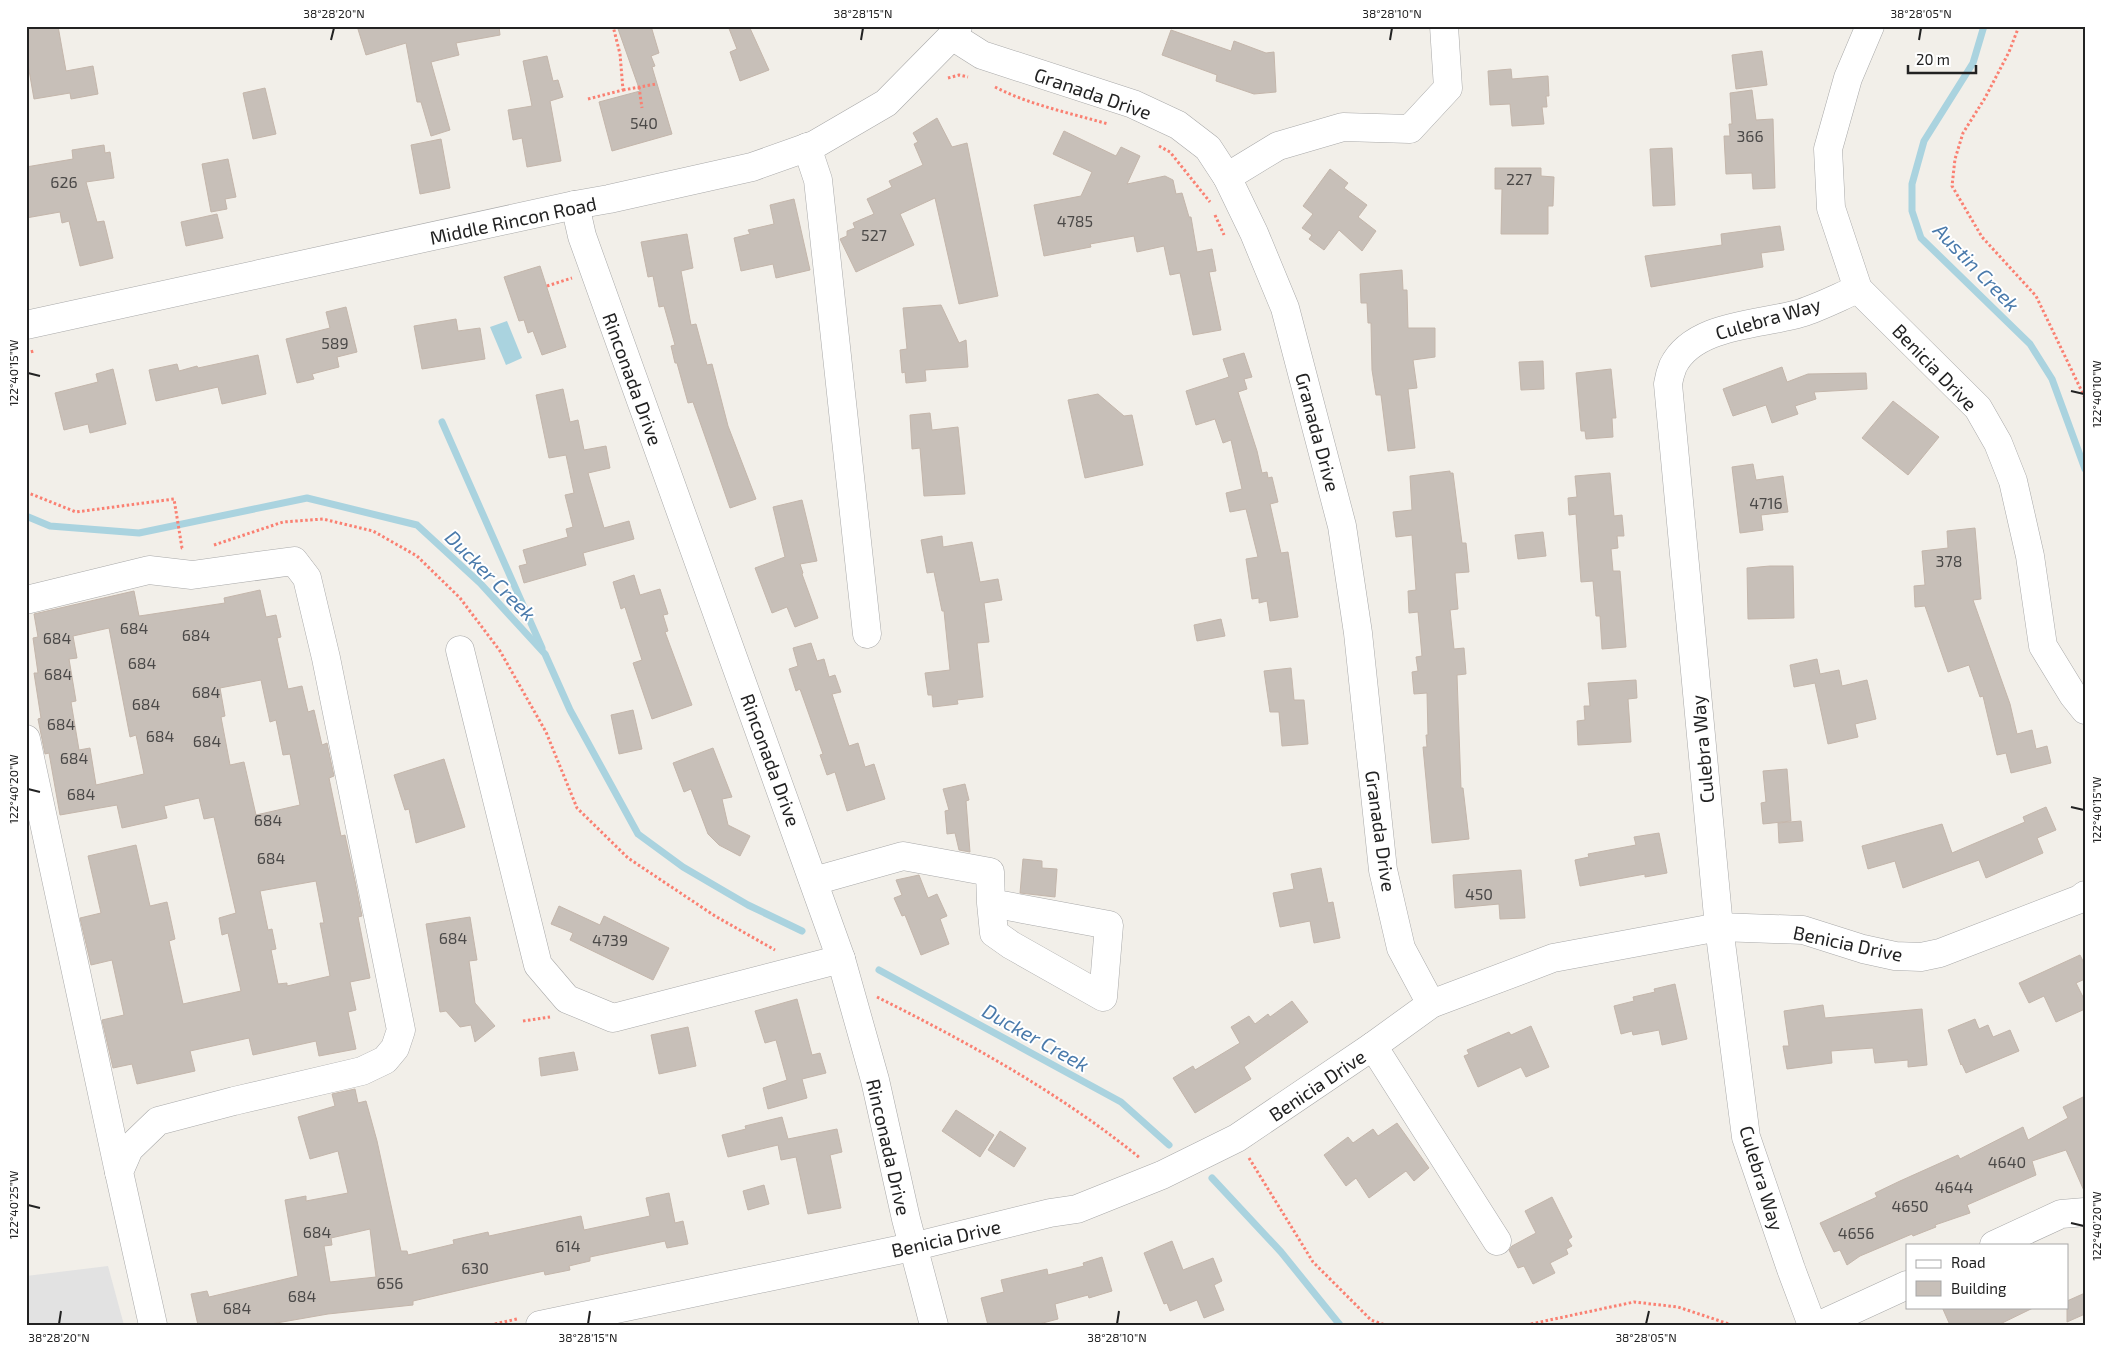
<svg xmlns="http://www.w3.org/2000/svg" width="2111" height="1351" viewBox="0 0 2111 1351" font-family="'Exo 2',sans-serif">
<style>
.parking{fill:#e2e2e2}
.water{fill:#aad3df}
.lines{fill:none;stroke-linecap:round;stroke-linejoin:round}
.stream{stroke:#aad3df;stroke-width:7}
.building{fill:#c7bfb8;stroke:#c4b6ab;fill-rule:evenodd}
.minor-casing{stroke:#a9a9a9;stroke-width:29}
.path{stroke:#fa8072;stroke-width:3;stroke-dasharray:2.5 2.5;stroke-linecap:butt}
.minor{stroke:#fff;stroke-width:28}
.ticks{fill:none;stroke:#222;stroke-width:2}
.labels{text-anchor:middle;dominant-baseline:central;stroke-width:4;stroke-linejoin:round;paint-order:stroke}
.number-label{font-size:16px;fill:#4b4948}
.street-label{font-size:19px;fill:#222;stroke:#fff}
.water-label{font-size:20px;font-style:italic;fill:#4a7aab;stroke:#fff}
.neatline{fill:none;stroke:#222;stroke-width:2}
.ticks-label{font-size:12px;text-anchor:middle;fill:#222}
</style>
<rect width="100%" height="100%" fill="#f2efe9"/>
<polygon class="parking" points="108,1266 124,1325 26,1325 26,1276"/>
<polygon class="water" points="507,321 522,358 506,365 490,327"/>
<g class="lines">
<g class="stream">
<polyline points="1984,26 1973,63 1924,141 1912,184 1912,211 1921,238 2030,344 2052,379 2085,469"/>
<polyline points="442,422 542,648"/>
<polyline points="26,516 50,526 139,533 307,498 417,525 480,583 545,654 570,710 638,834 683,867 748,905 802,931"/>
<polyline points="879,970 1121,1102 1169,1145"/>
<polyline points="1212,1178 1281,1252 1340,1325"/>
</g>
</g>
<g class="building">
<polygon points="26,26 58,26 66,71 93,66 98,94 71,99 70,93 34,99 26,53"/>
<polygon points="357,26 499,26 500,35 456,43 459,55 431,62 450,130 431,136 421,102 417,102 406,43 366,55"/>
<polygon points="617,26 651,26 659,53 651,56 655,66 652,67 672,134 612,151 599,102 640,91"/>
<polygon points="728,26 749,26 769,70 740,81 730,52 737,49"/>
<polygon points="1171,30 1231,51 1234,41 1266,53 1274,52 1276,92 1254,94 1216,81 1217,75 1162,55"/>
<polygon points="1762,51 1767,85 1736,89 1732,55"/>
<polygon points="547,56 553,81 558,80 563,97 550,101 561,161 527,167 522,138 513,140 508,110 532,106 523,61"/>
<polygon points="1511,69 1512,79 1548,76 1549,96 1546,96 1547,107 1542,107 1544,124 1512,126 1510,104 1490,105 1488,71"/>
<polygon points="265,88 276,134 253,139 243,93"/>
<polygon points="1752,90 1756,120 1773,119 1775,188 1753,189 1752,173 1726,174 1724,136 1730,136 1729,124 1732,124 1730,93"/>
<polygon points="937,118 952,147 967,143 998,296 959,304 935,198 900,214 914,245 856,272 840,239 847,236 847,231 855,228 853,223 874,214 867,199 892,187 889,181 923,165 914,144 918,142 913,133"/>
<polygon points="1064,131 1116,156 1121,147 1140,156 1127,184 1165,176 1173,180 1176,194 1182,193 1189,217 1191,217 1197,252 1212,249 1216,271 1209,272 1221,330 1193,335 1180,273 1170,275 1164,246 1137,252 1134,236 1090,244 1091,247 1044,256 1034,205 1081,196 1092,172 1053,154"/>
<polygon points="441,139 450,188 420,194 411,145"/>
<polygon points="104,145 105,153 110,152 114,178 86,182 97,222 104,221 113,258 80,266 69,221 62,223 60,212 26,218 26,167 73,159 72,150"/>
<polygon points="1672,148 1675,205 1653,206 1650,149"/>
<polygon points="228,159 236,197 225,199 227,209 211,212 202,164"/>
<polygon points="1495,168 1541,168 1541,176 1554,177 1553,206 1548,206 1548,234 1501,234 1502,189 1495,189"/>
<polygon points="1330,169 1348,183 1344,188 1367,205 1358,217 1376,231 1362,251 1339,230 1324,250 1309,239 1312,235 1302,228 1313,214 1303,206"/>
<polygon points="794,199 810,270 776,278 773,264 741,271 734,238 750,234 748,230 774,224 770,205"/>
<polygon points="217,214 223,238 186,246 181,222"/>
<polygon points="1780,226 1784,250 1761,253 1763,267 1651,287 1645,256 1722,245 1721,234"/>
<polygon points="687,234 693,268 681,271 691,325 696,324 707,365 712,364 728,426 756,499 730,508 693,402 688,403 677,363 675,363 671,346 675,345 664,306 659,307 653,276 648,277 641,242"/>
<polygon points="540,266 566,347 542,355 533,331 528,333 524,320 519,321 504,277"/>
<polygon points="1402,270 1403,290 1407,290 1408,328 1435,328 1435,357 1413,360 1417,388 1408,389 1415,448 1388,451 1381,395 1376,395 1372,370 1371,323 1368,323 1367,303 1361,303 1360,274"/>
<polygon points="941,305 959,343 966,340 968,367 925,370 926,381 906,383 905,372 902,373 900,350 907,349 903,308"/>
<polygon points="346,307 357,352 337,357 339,367 312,374 314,379 297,383 286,339 330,328 326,312"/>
<polygon points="456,319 458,331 480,328 485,359 422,369 414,326"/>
<polygon points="1244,353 1252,377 1244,379 1247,389 1238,392 1257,451 1262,473 1267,472 1268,478 1272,477 1278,502 1270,504 1281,553 1288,552 1298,617 1270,621 1267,601 1259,603 1259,598 1252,599 1246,559 1258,557 1246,509 1230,512 1226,493 1242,489 1231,440 1223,443 1215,419 1196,425 1186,391 1229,377 1223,359"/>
<polygon points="258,355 266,394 222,404 218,387 156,401 149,370 177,364 179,371 197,366 198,368"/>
<polygon points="1543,361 1544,389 1521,390 1519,362"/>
<polygon points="1782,367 1787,382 1808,374 1866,373 1867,389 1814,392 1816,399 1795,406 1798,414 1772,423 1766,405 1733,416 1723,389"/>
<polygon points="113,369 126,424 90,433 88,424 64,430 55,393 98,382 96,374"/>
<polygon points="1611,369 1616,418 1612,418 1613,437 1586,439 1585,431 1581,431 1576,373"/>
<polygon points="563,389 570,422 578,420 584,450 606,446 610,468 588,473 604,528 629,521 634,539 583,553 586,565 524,583 519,566 527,564 523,550 568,537 566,529 573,527 565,495 574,493 566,455 549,458 536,395"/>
<polygon points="1098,394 1124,416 1132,415 1143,465 1085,478 1068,400"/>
<polygon points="1893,401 1939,437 1908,475 1862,438"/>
<polygon points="930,413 932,430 958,427 965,494 924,496 920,448 912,449 910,415"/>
<polygon points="1753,464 1756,480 1783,476 1788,512 1761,515 1763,530 1740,533 1732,467"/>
<polygon points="1450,471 1450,473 1453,473 1462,543 1466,543 1469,572 1455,573 1458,609 1450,610 1454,649 1464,648 1466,674 1457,675 1461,788 1463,788 1469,839 1432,843 1423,747 1427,747 1426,735 1428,735 1427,693 1414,694 1412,672 1418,671 1416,657 1422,656 1418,612 1409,613 1408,591 1416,590 1412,535 1396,537 1393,512 1412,510 1410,476"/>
<polygon points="1610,473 1614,516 1622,515 1624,536 1617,536 1618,548 1611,549 1613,571 1620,571 1626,647 1602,649 1600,616 1596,616 1593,581 1581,582 1576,514 1569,515 1568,498 1577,497 1575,476"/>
<polygon points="802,500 817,561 800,564 803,573 802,574 818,618 795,627 787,607 772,613 755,568 785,557 773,507"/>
<polygon points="1975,528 1981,599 1973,600 2010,704 2017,734 2032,730 2036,749 2047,746 2051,763 2011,773 2006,753 1997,755 1983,696 1980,697 1969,665 1948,672 1925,606 1915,607 1914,586 1925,585 1922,551 1948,548 1947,531"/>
<polygon points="1543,532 1546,556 1518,559 1515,535"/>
<polygon points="942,536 943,547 972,542 980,582 998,579 1002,600 984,603 989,642 977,643 983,697 957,700 958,704 933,707 932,695 928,695 925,673 950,670 944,611 942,611 934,572 927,573 921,540"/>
<polygon points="1770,566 1793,566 1794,618 1748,619 1747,568"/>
<polygon points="634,575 640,595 660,589 668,614 663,615 668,631 665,632 692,705 652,719 633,663 642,660 625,607 621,609 613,582"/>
<path d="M260 590 266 617 276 615 281 637 277 638 288 689 302 686 308 712 314 710 322 745 327 743 334 776 329 778 341 836 345 835 355 881 362 916 358 917 370 978 350 982 356 1010 348 1012 356 1049 319 1056 316 1041 253 1055 249 1038 190 1051 195 1071 137 1084 132 1064 113 1068 102 1020 124 1015 112 960 91 965 80 918 101 913 88 856 136 845 150 906 167 902 175 939 169 941 183 1004 241 991 228 933 222 935 219 918 236 913 214 817 204 819 199 798 164 806 167 818 122 828 117 805 60 815 49 753 45 754 38 719 41 718 34 673H38L33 638 38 637 34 614 134 591 139 616 146 615 225 603 224 598ZM109 628 130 737 136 735 144 774 96 785 90 748 79 750 71 702 76 701 69 659 77 658 73 636ZM261 680 270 722 276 720 283 755 290 754 300 805 256 815 244 762 230 765 221 717 225 716 220 688ZM316 881 324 923H320L330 976 287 986V983L278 984 271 950 276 949 272 929 268 930 260 891Z"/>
<polygon points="1221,619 1225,636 1197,641 1194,625"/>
<polygon points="811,643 817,661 824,659 829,677 835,675 841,692 832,694 849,746 858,743 865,767 874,764 885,799 847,811 835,772 827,775 820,755 823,754 800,689 796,691 789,669 798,666 793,648"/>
<polygon points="1817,659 1820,674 1839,670 1842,686 1867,680 1876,719 1855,724 1858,737 1828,744 1815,683 1794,687 1790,665"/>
<polygon points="1291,668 1294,700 1304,700 1308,744 1282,746 1279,712 1270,712 1264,671"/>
<polygon points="1636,680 1637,698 1628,699 1631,742 1578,745 1577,721 1585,720 1584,706 1590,706 1588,683"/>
<polygon points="633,710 642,749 619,754 611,715"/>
<polygon points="713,748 732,797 722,799 728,825 750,836 740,856 719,845 708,834 691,789 684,792 673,763"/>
<polygon points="444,759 465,827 416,843 409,809 405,810 394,775"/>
<polygon points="1787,769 1791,821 1763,824 1761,803 1766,802 1763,771"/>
<polygon points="965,784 969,800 966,801 970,852 959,850 955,833 947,834 945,811 949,810 943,789"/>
<polygon points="2046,807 2056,830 2037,838 2043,853 1986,878 1979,860 1903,888 1895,861 1868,869 1862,846 1942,824 1952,853 2025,822 2023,817"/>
<polygon points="1801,821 1803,841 1779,843 1778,823"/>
<polygon points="1659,833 1667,873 1645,877 1645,874 1580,886 1575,860 1589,857 1588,854 1636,845 1634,837"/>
<polygon points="1023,859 1042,861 1042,868 1057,869 1055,897 1020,893"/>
<polygon points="1321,868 1328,903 1333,902 1340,938 1314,943 1310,921 1280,927 1273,893 1294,889 1291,874"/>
<polygon points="1521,870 1525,918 1500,919 1499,904 1455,908 1453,875"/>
<polygon points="919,875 928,898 937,894 947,916 940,919 949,944 921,955 905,915 902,916 894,898 902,895 896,880"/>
<polygon points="559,906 600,925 604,916 669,948 653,980 570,940 573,933 551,924"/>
<polygon points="470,917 477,960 469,961 475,1003 495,1026 475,1042 471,1025 460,1027 446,1011 440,1012 426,924"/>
<polygon points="2080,955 2085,965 2085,979 2076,983 2085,1001 2085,1009 2056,1022 2044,996 2029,1003 2019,983"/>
<polygon points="1675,984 1687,1039 1662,1045 1659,1030 1633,1035 1632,1031 1621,1034 1614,1006 1634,1001 1633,997 1655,992 1654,989"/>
<polygon points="797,999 812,1055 820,1053 826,1073 802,1079 807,1098 768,1109 763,1088 787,1080 776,1040 765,1043 755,1011"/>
<polygon points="1292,1001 1308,1022 1244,1067 1251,1079 1195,1113 1173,1078 1193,1066 1195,1070 1240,1043 1231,1027 1249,1016 1255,1024 1268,1014 1270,1017"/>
<polygon points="1823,1005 1825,1018 1922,1009 1927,1065 1908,1067 1908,1060 1875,1063 1873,1048 1831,1051 1832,1063 1787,1069 1783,1046 1789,1046 1784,1011"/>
<polygon points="1975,1019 1979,1029 1988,1025 1993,1037 2010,1030 2019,1051 1966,1073 1962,1064 1961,1065 1948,1030"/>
<polygon points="1531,1026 1549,1067 1526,1077 1521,1067 1478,1087 1464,1056 1469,1054 1467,1050 1509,1032 1511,1035"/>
<polygon points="688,1027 696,1066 659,1074 651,1035"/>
<polygon points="574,1052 578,1070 541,1076 539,1058"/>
<path d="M355 1089 358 1103 366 1101 377 1141 401 1251H407L408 1255 454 1244 453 1240 488 1232 489 1236 581 1216 584 1230 650 1216 646 1198 669 1193 675 1223 683 1221 688 1244 667 1248 665 1241 590 1257V1261L569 1266 570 1270 545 1275 544 1271 499 1281 413 1301V1305L328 1314 265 1325H198L191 1294 207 1291 209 1297 298 1276 285 1200 306 1196V1201L348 1193 338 1151 310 1159 298 1117 335 1106 332 1094ZM370 1229 376 1277 330 1282 324 1246 332 1245 331 1238Z"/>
<polygon points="2085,1096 2085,1193 2066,1150 2032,1161 2036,1175 1967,1205 1970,1213 1935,1225 1936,1227 1913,1236 1912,1234 1860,1256 1847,1265 1840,1250 1834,1252 1820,1223 1877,1197 1875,1193 1900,1181 1958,1155 1960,1159 2023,1127 2028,1140 2068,1118 2063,1107"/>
<polygon points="956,1110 994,1135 980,1157 942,1131"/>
<polygon points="782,1117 788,1139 837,1129 842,1152 830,1155 841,1208 808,1214 796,1157 781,1160 778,1145 728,1157 722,1135 746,1129 745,1126"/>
<polygon points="1397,1123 1429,1168 1414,1181 1406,1171 1369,1198 1356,1178 1346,1186 1324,1155 1348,1137 1353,1143 1373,1129 1378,1136"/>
<polygon points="1000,1131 1026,1148 1014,1167 988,1150"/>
<polygon points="764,1185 769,1204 748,1210 743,1191"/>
<polygon points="1552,1197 1572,1237 1568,1240 1572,1246 1566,1249 1568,1254 1550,1263 1555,1273 1533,1284 1524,1266 1518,1268 1509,1250 1512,1246 1536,1233 1525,1211"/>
<polygon points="1172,1241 1183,1270 1213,1258 1222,1281 1214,1285 1224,1310 1204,1318 1197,1300 1170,1311 1167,1303 1164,1304 1144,1253"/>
<polygon points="1102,1257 1112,1291 1089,1298 1088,1295 1055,1304 1058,1319 1035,1325 988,1325 981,1298 1004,1292 1001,1280 1047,1269 1048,1275 1084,1266 1083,1263"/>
<polygon points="2085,1293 2085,1314 2067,1322 2067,1301"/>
<polygon points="1942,1307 2035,1307 1998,1325 1950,1325"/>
</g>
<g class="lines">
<g class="minor-casing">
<g id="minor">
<polyline points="1870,26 1848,78 1828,149 1831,208 1858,289 1978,408 1998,443 2013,481 2030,556 2043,646 2073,695 2085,710"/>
<polyline points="952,36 982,55 1133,104 1178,125 1208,148 1227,177 1254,233 1285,308 1342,526 1358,633 1383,870 1401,948 1431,1004"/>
<polyline points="807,147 818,180 867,634"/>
<polyline points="1227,177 1278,146 1343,127 1410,129 1448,88 1444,26"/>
<polyline points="575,205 582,236 841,959 875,1080 906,1219 934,1325"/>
<polyline points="26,325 575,205 609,199 752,167 814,145 886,103 952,36 958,26"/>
<polyline points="26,600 149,570 192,575 294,561 307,578 326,658 401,1030 395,1048 385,1060 362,1071 234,1101 158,1121 129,1149 119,1172 153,1325"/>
<polyline points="460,650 538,965 567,999 613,1018 841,959"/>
<polyline points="26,739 119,1172"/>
<polyline points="814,881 903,856 990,872 991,903 1109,925 1103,997 1011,945 994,933 991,903"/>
<polyline points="1373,1046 1497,1241"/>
<polyline points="1994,1245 2061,1214 2085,1212"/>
<polyline points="540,1325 912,1247 1050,1213 1077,1209 1162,1175 1237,1138 1373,1046 1431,1004 1553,958 1719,927 1803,930 1863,949 1895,956 1921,957 1940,953 2080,899 2085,895"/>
<path d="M1812 1325 1791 1269 1746 1137 1719 927 1668 384C1669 378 1671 371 1673 366 1694 323 1763 325 1801 313 1820 307 1839 297 1858 289"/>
<polyline points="1820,1325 1907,1285"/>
</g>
</g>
<g class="path">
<polyline points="2019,26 2009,52 1985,98 1963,133 1955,159 1952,186 1982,237 2036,296 2085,398"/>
<polyline points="948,78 959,75 968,77"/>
<polyline points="639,87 642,108"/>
<path d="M995 87C1030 105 1070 113 1108 124"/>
<polyline points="623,90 656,84"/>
<polyline points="588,99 623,90 620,54 613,26"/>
<polyline points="1159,146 1170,152 1210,202"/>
<polyline points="1215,215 1224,235"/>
<polyline points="547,286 572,278"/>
<polyline points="26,353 34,351"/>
<polyline points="26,492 76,512 174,499 182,548 184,548"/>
<polyline points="214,545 283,522 323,519 373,531 417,556 460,598 500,651 546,732 577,808 628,858 715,916 775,950"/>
<path d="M877 997C969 1043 1060 1093 1140 1158"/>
<polyline points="523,1021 550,1017"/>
<polyline points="1249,1158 1313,1262 1371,1320 1385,1325"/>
<polyline points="490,1325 517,1319"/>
<polyline points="1526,1325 1634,1302 1678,1307 1732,1325"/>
</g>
<use href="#minor" class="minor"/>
</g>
<path class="ticks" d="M331 40 334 28M861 40 863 28M1390 40 1392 28M1919 40 1921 28M28 373 40 376M2071 391 2084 394M28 789 40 792M2071 807 2084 810M28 1205 40 1208M2071 1223 2084 1226M59 1324 61 1311M588 1324 590 1311M1117 1324 1119 1311M1646 1324 1649 1311"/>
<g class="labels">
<g class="number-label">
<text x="644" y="122">540</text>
<text x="1750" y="135">366</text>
<text x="1519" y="178">227</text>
<text x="64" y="181">626</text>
<text x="1075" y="220">4785</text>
<text x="874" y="234">527</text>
<text x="335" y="342">589</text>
<text x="1766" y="502">4716</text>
<text x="1949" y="560">378</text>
<text x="134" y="627">684</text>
<text x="196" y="634">684</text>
<text x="57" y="637">684</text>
<text x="142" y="662">684</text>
<text x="58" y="673">684</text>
<text x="206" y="691">684</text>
<text x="146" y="703">684</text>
<text x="61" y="723">684</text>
<text x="160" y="735">684</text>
<text x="207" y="740">684</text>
<text x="74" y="757">684</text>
<text x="81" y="793">684</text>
<text x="268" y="819">684</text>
<text x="271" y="857">684</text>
<text x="1479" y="893">450</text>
<text x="453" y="937">684</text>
<text x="610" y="939">4739</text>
<text x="2007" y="1161">4640</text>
<text x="1954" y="1186">4644</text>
<text x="1910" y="1205">4650</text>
<text x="317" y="1231">684</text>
<text x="1856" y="1232">4656</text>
<text x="568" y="1245">614</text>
<text x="475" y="1267">630</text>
<text x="390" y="1282">656</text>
<text x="302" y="1295">684</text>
<text x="237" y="1307">684</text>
</g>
<g class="street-label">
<text transform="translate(1093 93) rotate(19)">Granada Drive</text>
<text transform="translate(513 220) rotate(-12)">Middle Rincon Road</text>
<text transform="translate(1768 318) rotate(-16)">Culebra Way</text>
<text transform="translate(1935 367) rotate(46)">Benicia Drive</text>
<text transform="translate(633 379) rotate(70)">Rinconada Drive</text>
<text transform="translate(1318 432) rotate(75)">Granada Drive</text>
<text transform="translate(1702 749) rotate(-95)">Culebra Way</text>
<text transform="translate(771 760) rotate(70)">Rinconada Drive</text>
<text transform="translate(1381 831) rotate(82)">Granada Drive</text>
<text transform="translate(1848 943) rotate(12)">Benicia Drive</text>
<text transform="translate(1317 1085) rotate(-34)">Benicia Drive</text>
<text transform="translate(889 1147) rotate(77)">Rinconada Drive</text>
<text transform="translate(1762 1178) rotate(73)">Culebra Way</text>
<text transform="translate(946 1238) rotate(-13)">Benicia Drive</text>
</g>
<g class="water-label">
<text transform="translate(1977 267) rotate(46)">Austin Creek</text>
<text transform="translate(491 575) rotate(45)">Ducker Creek</text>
<text transform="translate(1036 1037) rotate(29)">Ducker Creek</text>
</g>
</g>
<rect width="2111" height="1351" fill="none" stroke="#ffffff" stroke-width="55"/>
<rect x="1906" y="1244" width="162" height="65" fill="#ffffff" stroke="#a7a7a7"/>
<rect x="1916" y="1260" width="25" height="8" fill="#ffffff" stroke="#a7a7a7"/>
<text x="1951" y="1268" font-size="15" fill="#222222">Road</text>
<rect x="1916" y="1281" width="25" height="15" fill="#c7bfb8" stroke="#a7a7a7"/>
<text x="1951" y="1294" font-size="15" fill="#222222">Building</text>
<path d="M1908 65v8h68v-8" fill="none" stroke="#222222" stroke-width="2.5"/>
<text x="1916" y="65" font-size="15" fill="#222222" stroke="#ffffff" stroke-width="4" paint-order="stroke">20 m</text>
<rect x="28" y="28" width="2056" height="1296" class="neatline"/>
<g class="ticks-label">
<text x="334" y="18">38°28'20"N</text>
<text x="863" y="18">38°28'15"N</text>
<text x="1392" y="18">38°28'10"N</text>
<text x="1921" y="18">38°28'05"N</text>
<text transform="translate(14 373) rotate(-90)" y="4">122°40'15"W</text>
<text transform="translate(2097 394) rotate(-90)" y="4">122°40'10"W</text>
<text transform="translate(14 789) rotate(-90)" y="4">122°40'20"W</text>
<text transform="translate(2097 810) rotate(-90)" y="4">122°40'15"W</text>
<text transform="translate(14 1205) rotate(-90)" y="4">122°40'25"W</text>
<text transform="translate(2097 1226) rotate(-90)" y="4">122°40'20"W</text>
<text x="59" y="1342">38°28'20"N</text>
<text x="588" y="1342">38°28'15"N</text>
<text x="1117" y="1342">38°28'10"N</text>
<text x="1646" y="1342">38°28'05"N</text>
</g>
</svg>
